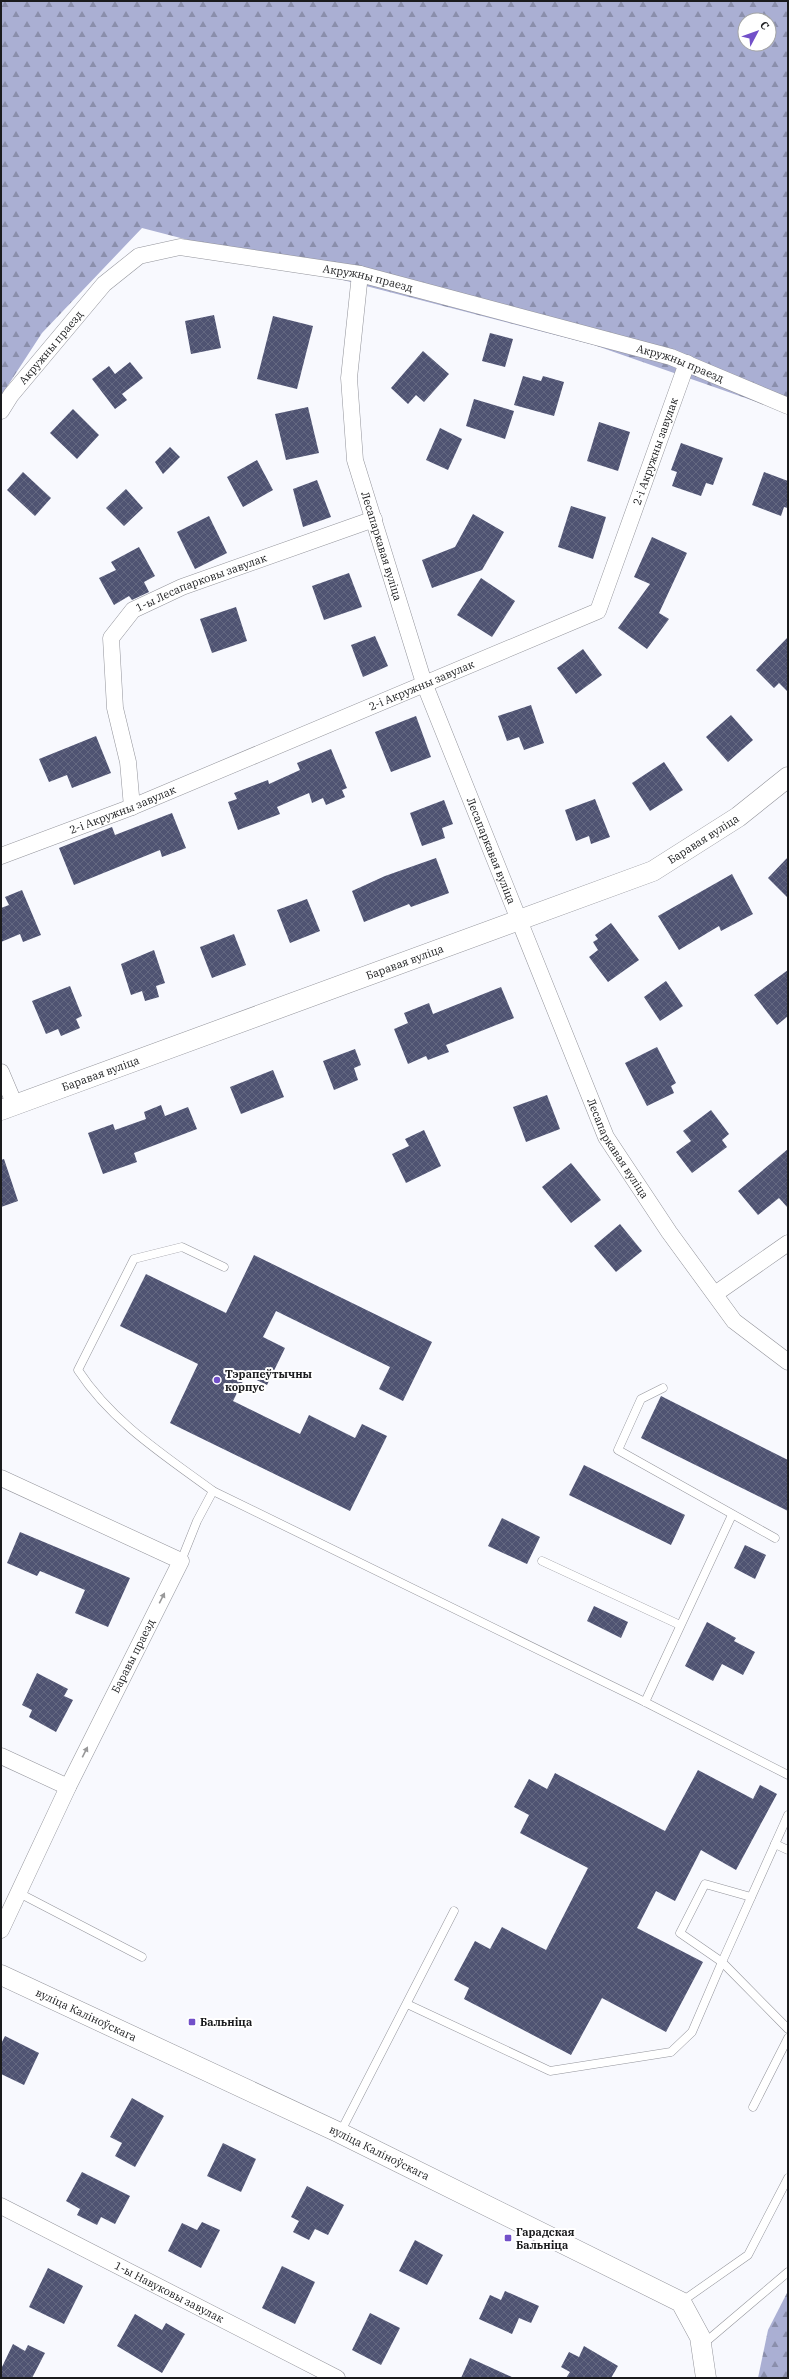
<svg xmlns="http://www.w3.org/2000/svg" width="789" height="2379" viewBox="0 0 789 2379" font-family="'IBM Plex Serif',serif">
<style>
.forest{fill:url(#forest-firs);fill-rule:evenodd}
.building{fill:url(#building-cross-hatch)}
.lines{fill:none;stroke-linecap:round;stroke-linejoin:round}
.service-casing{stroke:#93949b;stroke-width:9}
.minor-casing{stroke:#93949b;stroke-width:17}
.tertiary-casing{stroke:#93949b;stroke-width:21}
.service{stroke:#fff;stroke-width:8}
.minor{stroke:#fff;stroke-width:16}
.tertiary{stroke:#fff;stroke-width:20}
.oneway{fill:#989899}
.poi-dot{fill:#7250c9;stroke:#fff;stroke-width:1.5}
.labels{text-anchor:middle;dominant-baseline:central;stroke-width:4;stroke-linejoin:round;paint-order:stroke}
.street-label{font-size:11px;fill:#1a1b1d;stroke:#fff}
.poi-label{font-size:11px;font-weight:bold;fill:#1a1b1d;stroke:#fff;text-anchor:start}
</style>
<defs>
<pattern id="forest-firs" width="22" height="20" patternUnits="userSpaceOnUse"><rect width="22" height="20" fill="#aaafd3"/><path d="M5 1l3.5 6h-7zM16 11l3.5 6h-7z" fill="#8a8eab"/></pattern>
<pattern id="building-cross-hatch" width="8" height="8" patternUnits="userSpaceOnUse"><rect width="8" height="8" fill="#4f5372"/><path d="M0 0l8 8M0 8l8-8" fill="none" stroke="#646881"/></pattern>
</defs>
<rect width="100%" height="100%" fill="#f8f9fe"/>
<g class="forest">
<path d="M1 1H788V413L594 345 142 228 42 333 1 396ZM745 20H769V44H745Z"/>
<polygon points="788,2291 788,2378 758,2378 768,2330"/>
</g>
<g class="building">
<polygon points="214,315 221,348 191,354 185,321"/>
<polygon points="273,316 313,326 297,389 257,379"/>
<polygon points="490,333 513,339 505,367 482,361"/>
<polygon points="423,351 449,374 424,402 416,395 408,404 391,388"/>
<polygon points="130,362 143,378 122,394 127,400 115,409 92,379 109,366 115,374"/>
<polygon points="523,376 541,381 543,376 564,382 554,416 514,405"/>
<polygon points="474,399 514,411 505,439 466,426"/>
<polygon points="308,407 319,453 286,460 275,414"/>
<polygon points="73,409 99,435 77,459 50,433"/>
<polygon points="599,422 630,432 618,471 587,461"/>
<polygon points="440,428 462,439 448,470 426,460"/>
<polygon points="681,443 723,458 713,485 706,483 701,496 672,486 677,472 671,470"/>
<polygon points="170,447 180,457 163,474 155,462"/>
<polygon points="257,460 273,490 243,507 227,477"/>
<polygon points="23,472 51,498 35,516 7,490"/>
<polygon points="764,472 788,481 788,508 784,507 781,516 752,505"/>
<polygon points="317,480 331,517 303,527 293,489"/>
<polygon points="126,489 143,508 124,526 106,508"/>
<polygon points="571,506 606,517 593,559 558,547"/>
<polygon points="473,514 504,532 482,570 432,588 422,560 455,547"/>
<polygon points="209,516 227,553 195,569 177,532"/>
<polygon points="652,537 687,553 659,613 669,619 647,649 618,628 650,584 634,577"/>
<polygon points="139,547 155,576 144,582 149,592 132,600 129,596 114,605 99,578 116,570 111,562"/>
<polygon points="349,573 362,607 324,620 312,586"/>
<polygon points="481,578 515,601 492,637 457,615"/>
<polygon points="236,607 247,641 212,653 200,619"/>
<polygon points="375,636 388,666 363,677 351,645"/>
<polygon points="788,637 788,692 779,683 774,688 756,670"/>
<polygon points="583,649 602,675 576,694 557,668"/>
<polygon points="531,705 544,743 524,750 519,737 507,741 498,716"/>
<polygon points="731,715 753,740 728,762 706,737"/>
<polygon points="416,716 431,757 391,772 375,732"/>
<polygon points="96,736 111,773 72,788 67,775 49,782 39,759"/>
<polygon points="331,749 347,788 342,790 345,797 326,805 323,798 312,803 309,793 277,807 280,814 238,830 228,802 237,799 234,793 268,780 269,784 300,770 297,763"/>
<polygon points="664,762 683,790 650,811 632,783"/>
<polygon points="595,799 610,837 591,844 589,836 576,841 565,810"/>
<polygon points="444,800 453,824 442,828 445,838 422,846 410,813"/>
<polygon points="172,813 186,848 162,857 160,850 74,885 59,848 112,827 115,835"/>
<polygon points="788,857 788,898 768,878"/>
<polygon points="436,858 449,893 411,907 409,904 364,922 352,891 385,876"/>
<polygon points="732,874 753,914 721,931 719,926 679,950 658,916"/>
<polygon points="22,890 41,935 23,942 20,934 1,942 1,908 9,905 5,897"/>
<polygon points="307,899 320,931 290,943 277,910"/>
<polygon points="611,923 639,960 608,982 589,957 598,950 593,942 598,939 595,935"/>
<polygon points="234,934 246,965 212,978 200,947"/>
<polygon points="154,950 165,983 156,986 159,997 145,1001 142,991 131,995 121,964"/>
<polygon points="788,970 788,1016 777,1025 754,995"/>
<polygon points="666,981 683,1006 660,1021 644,997"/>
<polygon points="70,986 82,1016 76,1019 80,1028 61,1036 58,1029 46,1034 32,1001"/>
<polygon points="501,987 514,1018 446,1045 449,1052 428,1060 426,1056 408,1064 394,1029 408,1023 404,1013 429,1003 433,1014"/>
<polygon points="657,1047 676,1083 671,1086 674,1093 647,1106 625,1063"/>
<polygon points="355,1049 361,1065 354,1068 358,1080 334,1090 323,1061"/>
<polygon points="273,1070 284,1097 241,1114 230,1087"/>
<polygon points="547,1095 560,1129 526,1142 513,1107"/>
<polygon points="161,1105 165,1116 188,1107 197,1129 134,1153 137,1162 103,1174 88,1133 113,1124 115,1130 146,1119 144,1112"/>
<polygon points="711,1110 729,1134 722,1140 727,1147 692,1173 676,1152 691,1141 683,1131"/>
<polygon points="424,1130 441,1166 406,1183 392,1154 409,1146 405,1139"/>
<polygon points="788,1149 788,1208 779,1198 758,1215 738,1191"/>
<polygon points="4,1159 18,1201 1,1207 1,1160"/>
<polygon points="571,1163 601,1200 571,1223 542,1187"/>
<polygon points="620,1224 642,1251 616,1272 594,1246"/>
<polygon points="254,1255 432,1342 403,1401 379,1389 390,1367 276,1311 263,1337 285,1348 267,1385 246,1375 233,1401 300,1434 309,1415 355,1438 362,1424 387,1436 350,1511 170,1423 198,1364 120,1326 146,1274 226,1313"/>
<polygon points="661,1396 788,1460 788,1511 641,1438"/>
<polygon points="584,1465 685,1515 671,1545 569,1495"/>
<polygon points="502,1518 540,1537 527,1564 488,1546"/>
<polygon points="20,1532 130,1578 108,1627 75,1613 85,1590 40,1571 37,1576 7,1563"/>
<polygon points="745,1545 766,1555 755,1579 734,1568"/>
<polygon points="594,1606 628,1622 621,1638 587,1621"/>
<polygon points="707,1622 736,1638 734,1641 755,1652 743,1675 722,1664 713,1681 685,1666"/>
<polygon points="37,1673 68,1689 64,1696 73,1700 56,1732 29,1717 32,1710 22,1705"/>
<polygon points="698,1770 753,1799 760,1785 777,1794 736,1870 701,1850 675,1901 656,1891 637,1928 703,1962 666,2032 602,1998 571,2055 464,1999 469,1988 454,1980 475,1941 490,1949 502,1927 546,1950 588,1868 520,1833 529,1815 514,1807 529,1779 547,1789 555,1773 665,1831"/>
<polygon points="5,2036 39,2053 24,2085 1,2074 1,2044"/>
<polygon points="132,2098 164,2116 135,2167 115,2156 122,2143 110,2137"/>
<polygon points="223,2143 256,2159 241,2192 207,2176"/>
<polygon points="82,2172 130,2196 115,2224 101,2217 97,2225 77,2215 80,2209 66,2201"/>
<polygon points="307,2186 344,2205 328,2235 315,2229 309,2240 293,2232 299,2221 291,2217"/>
<polygon points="202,2222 220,2230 201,2268 168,2251 182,2223 197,2230"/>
<polygon points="415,2240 443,2255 427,2285 399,2271"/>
<polygon points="282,2266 315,2282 295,2324 262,2308"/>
<polygon points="48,2268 83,2286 64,2324 29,2307"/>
<polygon points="505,2291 539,2306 531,2323 519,2318 512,2334 479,2319 490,2295 501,2300"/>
<polygon points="370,2313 400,2328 381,2365 352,2350"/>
<polygon points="135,2314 162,2330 166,2323 185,2334 162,2373 117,2346"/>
<polygon points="13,2344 25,2351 28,2345 45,2353 32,2378 1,2378 1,2369"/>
<polygon points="584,2346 618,2366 611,2378 566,2378 570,2372 561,2367 569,2352 579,2357"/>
<polygon points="470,2358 514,2378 461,2378"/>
</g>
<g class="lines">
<g class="service-casing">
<g id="service">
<polyline points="663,1388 641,1399 618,1450 775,1538"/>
<path d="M213 1491C164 1455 112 1422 78 1370L134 1259 182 1247 224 1267"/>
<polyline points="181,1561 197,1521 213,1491 645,1702 788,1775"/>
<polyline points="542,1561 680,1625"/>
<polyline points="645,1702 732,1515"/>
<polyline points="788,1815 722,1962 788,2029"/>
<polyline points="775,1844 788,1850"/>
<polyline points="19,1893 142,1957"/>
<polyline points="407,2004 550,2071 671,2052 692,2032 722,1962 680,1933 705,1884 751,1897"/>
<polyline points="753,2107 788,2038"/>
<polyline points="340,2133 454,1911"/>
<polyline points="681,2302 748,2255 788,2178"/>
<polyline points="702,2345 788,2272"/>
</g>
</g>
<g class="minor-casing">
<g id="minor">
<path id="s1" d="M360 274 349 378 355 460 424 683 606 1137 669 1232 734 1321 788 1362"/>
<path id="s2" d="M1 411 11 395 104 284 139 256 180 247 360 274 671 357 788 406"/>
<path id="s3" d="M132 807 128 762 115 708 111 638 133 610 182 587 374 519"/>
<path id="s4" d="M1 856 132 807 598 611 687 363"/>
<polyline points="1,1072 15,1105"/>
<polyline points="715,1294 788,1243"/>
<polyline points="1,1478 181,1561 68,1787 1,1930"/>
<polyline points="1,1756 68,1787"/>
<path id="s5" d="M1 2206 337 2378"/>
</g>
</g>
<g class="tertiary-casing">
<g id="tertiary">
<path id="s6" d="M1 1110 653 871 738 817 788 777"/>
<path id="s7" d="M1 1975 340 2133 681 2302 700 2337 706 2378"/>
</g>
</g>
<use href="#service" class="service"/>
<use href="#minor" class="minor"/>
<use href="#tertiary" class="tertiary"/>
</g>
<defs><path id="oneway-solid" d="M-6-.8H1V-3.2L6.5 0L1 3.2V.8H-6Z"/></defs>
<g class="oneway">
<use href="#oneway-solid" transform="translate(162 1598) rotate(-63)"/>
<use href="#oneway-solid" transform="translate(85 1752) rotate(-63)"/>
</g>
<g class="poi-dot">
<circle cx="217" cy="1380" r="4"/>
<rect x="188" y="2018" width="8" height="8" rx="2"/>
<rect x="504" y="2234" width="8" height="8" rx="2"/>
</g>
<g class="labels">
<g class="street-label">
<text stroke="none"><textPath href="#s2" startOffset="441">Акружны праезд</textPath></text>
<text stroke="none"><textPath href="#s2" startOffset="81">Акружны праезд</textPath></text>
<text stroke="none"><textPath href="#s2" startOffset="765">Акружны праезд</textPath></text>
<text stroke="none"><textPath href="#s4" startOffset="815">2-і Акружны завулак</textPath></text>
<text stroke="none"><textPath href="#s1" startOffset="277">Лесапаркавая вуліца</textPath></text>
<text stroke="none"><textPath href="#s3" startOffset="280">1-ы Лесапарковы завулак</textPath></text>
<text stroke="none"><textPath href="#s4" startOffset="454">2-і Акружны завулак</textPath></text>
<text stroke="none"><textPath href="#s4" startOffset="130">2-і Акружны завулак</textPath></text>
<text stroke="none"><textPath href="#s6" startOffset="754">Баравая вуліца</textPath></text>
<text stroke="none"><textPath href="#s1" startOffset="601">Лесапаркавая вуліца</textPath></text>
<text stroke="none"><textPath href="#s6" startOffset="430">Баравая вуліца</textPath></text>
<text stroke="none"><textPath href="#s6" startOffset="106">Баравая вуліца</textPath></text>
<text stroke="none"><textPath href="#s1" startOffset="925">Лесапаркавая вуліца</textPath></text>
<text transform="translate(133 1656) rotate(-63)">Баравы праезд</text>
<text stroke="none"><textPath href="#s7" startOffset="94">вуліца Каліноўскага</textPath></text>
<text stroke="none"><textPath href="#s7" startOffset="418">вуліца Каліноўскага</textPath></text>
<text stroke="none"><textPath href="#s5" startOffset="189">1-ы Навуковы завулак</textPath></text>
</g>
<g class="poi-label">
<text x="225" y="1374">Тэрапеўтычны<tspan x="225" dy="13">корпус</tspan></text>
<text x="200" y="2022">Бальніца</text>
<text x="516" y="2232">Гарадская<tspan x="516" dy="13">Бальніца</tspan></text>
</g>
</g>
<rect width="789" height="2379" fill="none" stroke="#1a1b1d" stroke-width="4"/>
<g transform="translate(757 32) rotate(49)"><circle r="19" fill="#ffffff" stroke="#a3a4a5"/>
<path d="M0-3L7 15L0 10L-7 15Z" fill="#7250c9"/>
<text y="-6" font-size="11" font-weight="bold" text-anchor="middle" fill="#1a1b1d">С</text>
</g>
</svg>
